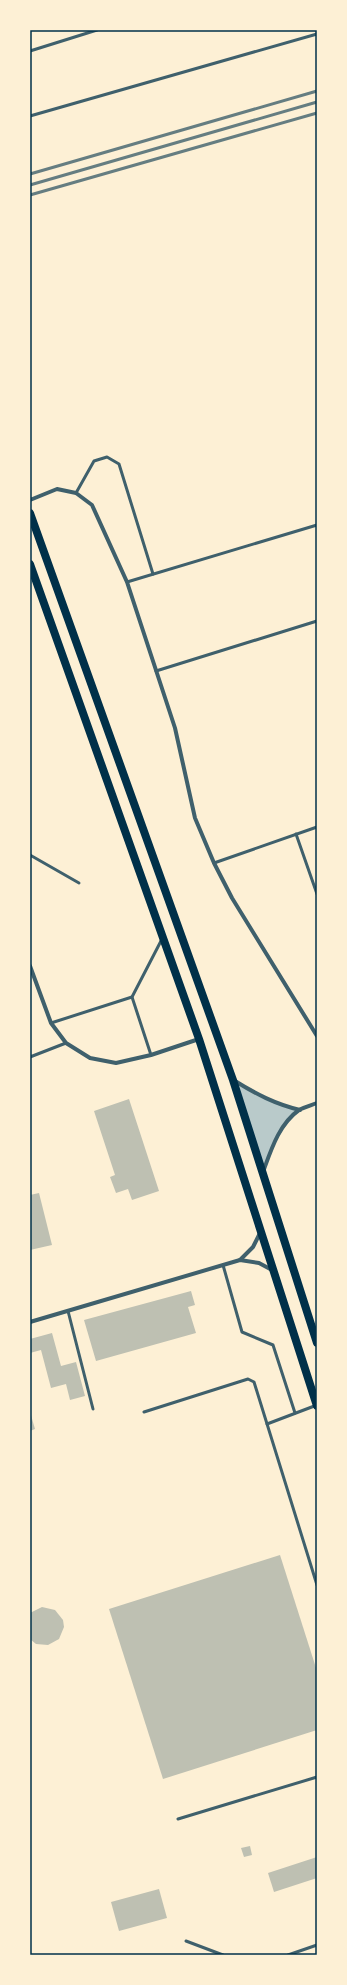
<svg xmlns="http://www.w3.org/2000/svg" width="347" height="1985" viewBox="0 0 347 1985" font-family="'PT Sans',sans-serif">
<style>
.green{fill:#b9caca}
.building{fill:#bec0b2}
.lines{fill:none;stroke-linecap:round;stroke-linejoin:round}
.service{stroke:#3f606c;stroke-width:3}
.minor{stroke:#3f606c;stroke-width:4}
.secondary{stroke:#003049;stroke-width:8}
.rail{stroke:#657d81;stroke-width:3}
.neatline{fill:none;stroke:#003049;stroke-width:1.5}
</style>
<rect width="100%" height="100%" fill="#fdf0d5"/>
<path class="green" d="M233 1080 262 1098 300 1110C280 1130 272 1146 263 1172Z"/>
<g class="building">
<polygon points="129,1099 159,1191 132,1200 128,1189 116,1193 110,1177 115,1175 94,1111"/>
<polygon points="39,1193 52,1245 30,1250 30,1195"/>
<polygon points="191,1291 195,1305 188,1307 196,1333 96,1361 84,1320"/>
<polygon points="52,1333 61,1366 76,1362 85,1396 70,1400 66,1384 51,1388 41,1350 30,1353 30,1339"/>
<polygon points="30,1412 35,1429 30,1431"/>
<polygon points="280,1555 317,1671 317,1730 163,1779 109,1609"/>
<polygon points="42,1607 55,1610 63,1620 64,1627 59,1639 48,1645 36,1644 30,1639 30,1613"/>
<polygon points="250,1846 252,1855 244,1857 241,1848"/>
<polygon points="317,1857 317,1878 274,1892 268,1873"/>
<polygon points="159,1889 167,1918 119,1931 111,1902"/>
</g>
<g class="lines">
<g class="service">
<polyline points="30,51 97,30"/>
<polyline points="30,116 317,34"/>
<polyline points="76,493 94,461 107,457 119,464 153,574"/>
<polyline points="127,582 317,525"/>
<polyline points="156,671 317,621"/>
<polyline points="296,834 317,894"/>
<polyline points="30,855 79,883"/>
<polyline points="214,863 317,827"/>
<polyline points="51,1023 132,997"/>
<polyline points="151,1055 132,997 162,939"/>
<polyline points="30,1057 66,1043"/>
<polyline points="223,1265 242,1332 273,1345 295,1413"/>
<polyline points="68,1311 93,1409"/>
<polyline points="144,1412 248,1379 254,1382 317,1585"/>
<polyline points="267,1424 317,1405"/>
<polyline points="178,1819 317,1777"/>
<polyline points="186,1941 223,1955"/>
<polyline points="288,1955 317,1945"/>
</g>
<g class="minor">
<polyline points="30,500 57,489 76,493 92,505 127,582 175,728 195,818 214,863 232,898 317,1036"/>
<polyline points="30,966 51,1023 66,1043 90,1058 116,1063 151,1055 199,1039"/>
<path d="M235 1081C256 1094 275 1104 300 1110"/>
<path d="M263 1172C271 1150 279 1124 299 1110 304 1107 312 1105 317 1103"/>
<polyline points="240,1260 253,1247 260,1233"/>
<polyline points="30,1322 240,1260 259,1263 272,1270"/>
</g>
<g class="secondary">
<polyline points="30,513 233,1080 317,1343"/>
<polyline points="30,564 199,1039 317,1406"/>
</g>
<g class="rail">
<polyline points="30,174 317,91"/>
<polyline points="30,185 317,102"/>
<polyline points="30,195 317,113"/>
</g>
</g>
<rect width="347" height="1985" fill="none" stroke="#fdf0d5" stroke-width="62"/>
<rect x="31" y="31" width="285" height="1923" class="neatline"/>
</svg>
